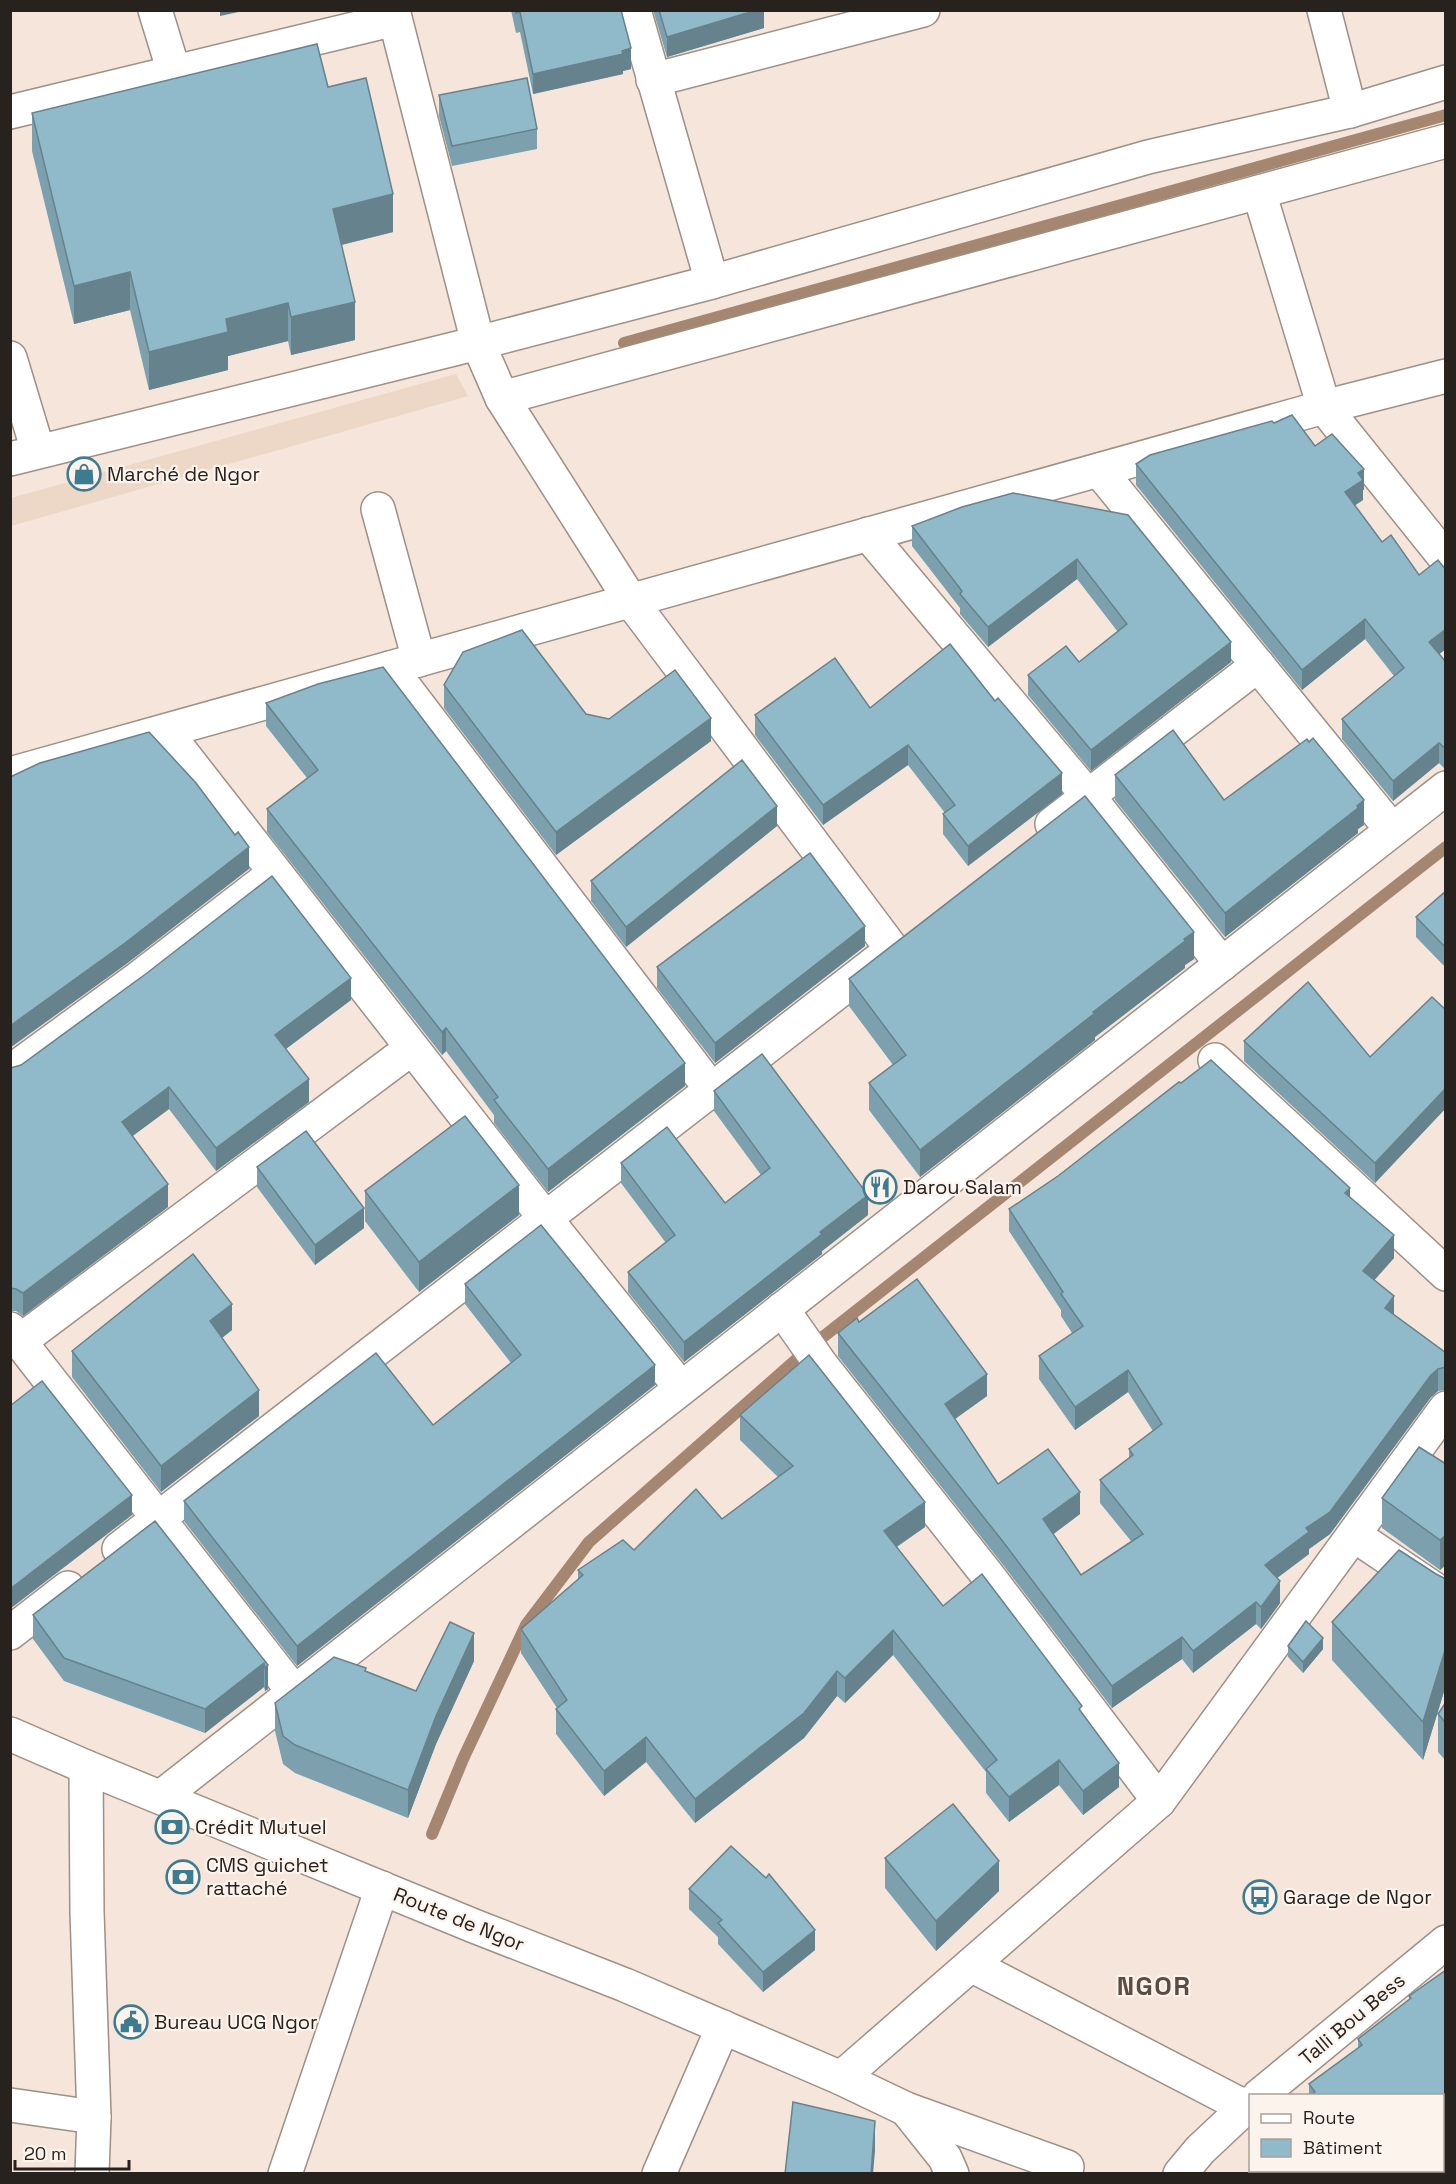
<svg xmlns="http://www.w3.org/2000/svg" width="1456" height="2184" viewBox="0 0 1456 2184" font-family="'Space Grotesk',sans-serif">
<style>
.built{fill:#edd7c7}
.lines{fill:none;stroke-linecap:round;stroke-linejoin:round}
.stream{stroke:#a58670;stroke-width:12}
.minor-casing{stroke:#9e9085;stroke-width:36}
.minor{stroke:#fff;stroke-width:33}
.wall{fill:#7ca0ad}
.shaded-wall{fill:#65828d}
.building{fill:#90bac9;stroke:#65828d;stroke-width:1.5}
.labels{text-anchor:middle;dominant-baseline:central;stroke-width:4.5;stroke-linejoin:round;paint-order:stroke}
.poi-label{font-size:20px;fill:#28221e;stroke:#fdf3ed;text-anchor:start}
.street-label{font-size:20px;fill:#28221e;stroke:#fdf3ed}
.district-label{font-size:26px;font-weight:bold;letter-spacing:1.5px;fill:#5a4d44;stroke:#fdf3ed}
</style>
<rect width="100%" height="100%" fill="#f5e5da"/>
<polygon class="built" points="456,374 468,396 11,526 11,498"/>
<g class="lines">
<g class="stream">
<polyline points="624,343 1446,115"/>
<polyline points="432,1834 463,1759 526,1625 589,1542 814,1344 1446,847"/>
</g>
<g class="minor-casing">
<g id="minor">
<polyline points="155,10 174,72"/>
<polyline points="393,10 478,343 502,398 631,601 892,949"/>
<polyline points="634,10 712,282"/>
<polyline points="1324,10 1350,111"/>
<polyline points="653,80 923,10"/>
<polyline points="10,112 395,19"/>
<polyline points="1259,192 1324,407 1446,559"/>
<polyline points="10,358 38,451"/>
<polyline points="502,398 1446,141"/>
<polyline points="10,459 478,343 712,282 1148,157 1350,111 1446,82"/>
<polyline points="1099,470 1392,830"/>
<polyline points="378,509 419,660"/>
<polyline points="868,534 1088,796 1222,964"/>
<polyline points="390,668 711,1089"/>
<polyline points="165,731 545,1218 681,1388"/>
<polyline points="10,774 1324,407 1446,376"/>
<polyline points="1052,824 1258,665"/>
<polyline points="1215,1060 1446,1274"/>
<polyline points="10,1072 136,980 275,873"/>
<polyline points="782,1309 822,1366 989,1577 1159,1801"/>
<polyline points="10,1329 294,1692"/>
<polyline points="20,1341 412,1048"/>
<polyline points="1354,1535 1446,1597"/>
<polyline points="119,1549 884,956"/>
<polyline points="10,1633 68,1588"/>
<polyline points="10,1734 86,1767 474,1926 625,1985 841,2078 906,2109 1067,2167"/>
<polyline points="86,1767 87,1912 94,2117 92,2174"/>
<polyline points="161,1797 1446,788"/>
<polyline points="971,1965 1245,2107"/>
<polyline points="841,2078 1159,1801 1446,1408"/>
<polyline points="1259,2096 1446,1942"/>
<polyline points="10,2105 94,2117"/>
<polyline points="906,2109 945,2158 952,2174"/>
<polyline points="285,2174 382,1888"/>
<polyline points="659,2174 723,2027"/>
<polyline points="1180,2174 1200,2150 1250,2103"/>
</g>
</g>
<use href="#minor" class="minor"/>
</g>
<g class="wall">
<polygon points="511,10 621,10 631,69 623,71 623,74 533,94 520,32 516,33"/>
<polygon points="653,10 764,10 764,28 667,57"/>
<polygon points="328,87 393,232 341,245 355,340 291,355 288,341 228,356 228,370 149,390 130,310 74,324 32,151 32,113"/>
<polygon points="439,95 537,129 537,149 452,166 439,116"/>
<polygon points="1274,423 1315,446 1364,490 1363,490 1363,500 1355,505 1382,542 1419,575 1446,570 1446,649 1439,654 1446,662 1446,770 1439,763 1393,801 1342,739 1342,719 1394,676 1365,639 1302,690 1136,485 1136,464"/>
<polygon points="1013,493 1231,662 1091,771 1028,695 1028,675 1079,662 1118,632 1077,579 988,647 960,614 960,608 912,546 912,526"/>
<polygon points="444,685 586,714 711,741 556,855 444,708"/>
<polygon points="266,703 685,1086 548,1192 494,1123 494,1115 446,1051 442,1055 267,832 267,809 307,778 266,726"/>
<polygon points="870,708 1062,794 968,866 943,834 943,814 945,813 908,765 823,825 755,735 755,715"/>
<polygon points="1115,775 1224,800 1364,825 1358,829 1358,833 1225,937 1115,800"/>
<polygon points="777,826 626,947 591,901 591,881"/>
<polygon points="1446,891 1446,968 1416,937 1416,917"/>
<polygon points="865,946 715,1063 657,988 657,967"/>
<polygon points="1194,959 1185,965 1185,968 1095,1037 1095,1040 920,1177 869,1110 869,1083 893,1065 849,1006 849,979"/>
<polygon points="351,1000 286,1049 309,1102 216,1171 169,1109 132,1136 168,1207 23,1316 16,1311 10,1311 10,1068"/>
<polygon points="1446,1010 1446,1108 1375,1183 1244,1061 1244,1041 1370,1057"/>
<polygon points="1181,1083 1350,1197 1394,1258 1374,1280 1394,1315 1446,1353 1446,1390 1438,1391 1431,1397 1330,1534 1309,1549 1309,1554 1277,1578 1280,1603 1261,1629 1256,1624 1193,1673 1182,1659 1112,1708 1004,1566 838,1356 838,1333 859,1322 987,1396 955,1419 998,1484 1080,1514 1053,1534 1081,1575 1131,1541 1100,1503 1100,1480 1129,1458 1129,1449 1153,1431 1128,1392 1075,1430 1039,1379 1039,1356 1072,1333 1061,1316 1061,1310 1009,1231 1009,1209 1058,1176"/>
<polygon points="714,1091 868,1215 822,1251 822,1254 684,1362 628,1292 628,1272 666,1243 621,1183 621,1163 725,1203 761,1175 714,1111"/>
<polygon points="257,1167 364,1228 315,1265 257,1187"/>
<polygon points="365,1191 519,1215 419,1292 365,1221"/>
<polygon points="465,1284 655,1385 297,1666 184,1521 184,1501 433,1425 511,1363 465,1304"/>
<polygon points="232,1330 222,1338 259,1416 161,1492 72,1377 72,1351"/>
<polygon points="740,1415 925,1527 897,1547 943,1606 1082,1713 1119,1787 1083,1815 1059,1785 1009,1822 986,1793 986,1772 893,1655 845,1703 837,1696 804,1738 695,1823 646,1762 604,1796 556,1734 556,1709 557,1708 521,1653 521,1629 578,1579 578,1570 634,1550 722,1519 778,1477 740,1440"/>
<polygon points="1446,1464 1446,1565 1440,1570 1382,1528 1382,1498"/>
<polygon points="1436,1574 1446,1579 1446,1685 1423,1760 1332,1660 1332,1622"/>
<polygon points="33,1615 268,1665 268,1689 265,1691 264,1687 205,1733 64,1681 33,1639"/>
<polygon points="1288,1646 1323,1649 1303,1673 1288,1657"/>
<polygon points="474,1661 436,1744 408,1818 295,1773 283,1764 275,1731 275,1703 366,1671 416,1691"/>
<polygon points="1446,1702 1446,1761 1438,1752 1438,1714"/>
<polygon points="885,1858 999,1891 936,1951 885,1888"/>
<polygon points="766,1878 815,1950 763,1992 718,1944 718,1937 689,1909 689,1889"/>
<polygon points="1446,1970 1446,2174 1262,2174 1256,2170 1443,2170 1443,2096 1309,2096 1309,2084 1358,2048 1358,2039 1409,2000 1409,1996"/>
<polygon points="1251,2145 1251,2168 1249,2168 1249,2146"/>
</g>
<g class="shaded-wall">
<polygon points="220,10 248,10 220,16"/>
<polygon points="757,10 764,10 764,28 667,57 667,37"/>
<polygon points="631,48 631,69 623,71 623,74 533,94 533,74"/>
<polygon points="393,194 393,232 333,247 333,209"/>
<polygon points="130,272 130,310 74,324 74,286"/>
<polygon points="355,302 355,340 291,355 291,317"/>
<polygon points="288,303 288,341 228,356 228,370 149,390 149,352 226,319"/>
<polygon points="1364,469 1364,490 1363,490 1363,500 1345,512 1345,492 1358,473"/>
<polygon points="1077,559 1077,579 988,647 988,627"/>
<polygon points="1365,619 1365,639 1302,690 1302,670"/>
<polygon points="1446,629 1446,649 1429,662 1429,642"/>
<polygon points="1231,642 1231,662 1091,771 1091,750"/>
<polygon points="711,718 711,741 556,855 556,832"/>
<polygon points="1439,743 1439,763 1393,801 1393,781"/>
<polygon points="908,745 908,765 823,825 823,805"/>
<polygon points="1062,773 1062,794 968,866 968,846"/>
<polygon points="1364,800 1364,825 1358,829 1358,833 1225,937 1225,913"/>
<polygon points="777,806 777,826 626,947 626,927"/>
<polygon points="249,847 249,869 125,965 10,1048 10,1026"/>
<polygon points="865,926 865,946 715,1063 715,1043"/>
<polygon points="1194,932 1194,959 1185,965 1185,968 1095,1037 1095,1040 920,1177 920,1150 1184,939"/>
<polygon points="351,978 351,1000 275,1057 275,1035"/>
<polygon points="446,1028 446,1051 442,1055 442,1032"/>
<polygon points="685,1063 685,1086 548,1192 548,1169"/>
<polygon points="309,1079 309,1102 216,1171 216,1148"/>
<polygon points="169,1087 169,1109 122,1144 122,1122"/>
<polygon points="1446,1088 1446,1108 1375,1183 1375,1163"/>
<polygon points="168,1184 168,1207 23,1316 23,1293"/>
<polygon points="519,1185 519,1215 419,1292 419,1262"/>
<polygon points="1350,1188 1350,1210 1345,1193"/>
<polygon points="868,1195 868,1215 822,1251 822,1254 684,1362 684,1342 820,1232"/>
<polygon points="364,1208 364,1228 315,1265 315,1245"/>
<polygon points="1394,1235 1394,1258 1363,1293 1363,1271"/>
<polygon points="1394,1296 1394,1318 1385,1308"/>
<polygon points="232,1304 232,1330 210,1347 210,1321"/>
<polygon points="655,1365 655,1385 297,1666 297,1646"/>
<polygon points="1438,1369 1438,1391 1431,1397 1330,1534 1309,1549 1309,1554 1265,1587 1265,1565 1431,1375"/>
<polygon points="1128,1370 1128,1392 1075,1430 1075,1407"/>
<polygon points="987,1374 987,1396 945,1426 945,1404"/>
<polygon points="259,1390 259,1416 161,1492 161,1466"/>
<polygon points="1080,1492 1080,1514 1043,1542 1043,1519"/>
<polygon points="132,1495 132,1515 10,1609 10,1589"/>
<polygon points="925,1502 925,1527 884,1555 884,1531"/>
<polygon points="1446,1535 1446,1565 1440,1570 1440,1540"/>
<polygon points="1280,1581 1280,1603 1261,1629 1261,1607"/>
<polygon points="1256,1602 1256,1624 1193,1673 1193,1651"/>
<polygon points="893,1630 893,1655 845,1703 845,1678"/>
<polygon points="474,1633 474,1661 436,1744 408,1818 408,1790 436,1716"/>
<polygon points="1182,1637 1182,1659 1112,1708 1112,1686"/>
<polygon points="1323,1638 1323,1649 1303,1673 1303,1662"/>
<polygon points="1446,1647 1446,1685 1423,1760 1423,1722"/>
<polygon points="264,1663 264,1687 205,1733 205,1709"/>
<polygon points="268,1665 268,1689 265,1691 265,1668"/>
<polygon points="837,1671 837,1696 804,1738 695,1823 695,1799"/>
<polygon points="646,1737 646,1762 604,1796 604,1771"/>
<polygon points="1059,1760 1059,1785 1009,1822 1009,1797"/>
<polygon points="1119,1763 1119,1787 1083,1815 1083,1791"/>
<polygon points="999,1861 999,1891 936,1951 936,1921"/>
<polygon points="815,1930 815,1950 763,1992 763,1972"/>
<polygon points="875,2121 875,2151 873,2174 871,2174"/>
</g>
<g class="building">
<polygon points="515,10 621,10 631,48 622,51 623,54 533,74 520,12 516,13"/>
<polygon points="659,10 757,10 667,37"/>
<polygon points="317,44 328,87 366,78 393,194 333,209 355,302 291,317 288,303 226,319 228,332 149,352 130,272 74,286 32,113"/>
<polygon points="527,78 537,129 452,146 439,95"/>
<polygon points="1292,415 1315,446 1332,434 1364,469 1358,473 1363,480 1345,492 1382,542 1391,535 1419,575 1438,560 1446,570 1446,629 1429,642 1446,662 1446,749 1439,743 1393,781 1342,719 1404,668 1365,619 1302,670 1136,464 1150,455 1272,421 1274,423"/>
<polygon points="1013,493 1128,515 1231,642 1091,750 1028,675 1066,646 1079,662 1127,624 1077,559 988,627 960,594 962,591 912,526 962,507"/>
<polygon points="522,630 586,714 609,719 675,670 711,718 556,832 444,685 463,652"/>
<polygon points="950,644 995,701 998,698 1062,773 968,846 943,814 955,805 908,745 823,805 755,715 835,658 870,708"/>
<polygon points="383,667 685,1063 548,1169 494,1100 498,1097 446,1028 442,1032 267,809 318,770 266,703 318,684"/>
<polygon points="1173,730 1224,800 1307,739 1309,742 1313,738 1364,800 1357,806 1358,808 1225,913 1115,775"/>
<polygon points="149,732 196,783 235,835 238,832 249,847 125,943 10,1026 10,777 40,763"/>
<polygon points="742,760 777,806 626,927 591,881"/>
<polygon points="1085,796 1194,932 1184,939 1185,941 1093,1012 1095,1013 920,1150 869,1083 906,1055 849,979"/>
<polygon points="810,853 865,926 715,1043 657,967"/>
<polygon points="272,876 351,978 275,1035 309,1079 216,1148 169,1087 122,1122 168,1184 23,1293 16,1289 10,1288 10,1068 21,1065 147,973"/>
<polygon points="1446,891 1446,948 1416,917"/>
<polygon points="1308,982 1370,1057 1432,997 1446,1010 1446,1088 1375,1163 1244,1041"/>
<polygon points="762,1054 868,1195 820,1232 822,1234 684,1342 628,1272 675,1235 621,1163 667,1127 725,1203 770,1168 714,1091"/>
<polygon points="1211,1060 1350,1188 1345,1193 1394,1235 1363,1271 1394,1296 1385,1308 1446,1353 1446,1367 1438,1369 1431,1375 1330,1512 1306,1528 1309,1532 1265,1565 1280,1581 1261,1607 1256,1602 1193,1651 1182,1637 1112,1686 1004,1543 838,1333 857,1318 859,1322 917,1279 987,1374 945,1404 998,1484 1048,1449 1080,1492 1043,1519 1081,1575 1143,1534 1100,1480 1133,1455 1129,1449 1162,1424 1128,1370 1075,1407 1039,1356 1083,1326 1061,1294 1063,1292 1009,1209 1058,1176 1179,1082 1181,1083"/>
<polygon points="465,1116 519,1185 419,1262 365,1191"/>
<polygon points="306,1131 364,1208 315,1245 257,1167"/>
<polygon points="541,1225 655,1365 297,1646 184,1501 376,1353 433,1425 521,1355 465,1284"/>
<polygon points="193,1254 232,1304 210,1321 259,1390 161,1466 72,1351"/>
<polygon points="809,1355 925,1502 884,1531 943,1606 982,1574 1082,1706 1079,1709 1119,1763 1083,1791 1059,1760 1009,1797 986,1769 997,1760 893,1630 845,1678 837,1671 804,1713 695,1799 646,1737 604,1771 556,1709 567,1700 521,1629 583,1575 578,1570 623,1540 634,1550 696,1489 722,1519 793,1466 740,1415"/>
<polygon points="42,1381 132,1495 10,1589 10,1406"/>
<polygon points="1419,1447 1446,1464 1446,1535 1440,1540 1382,1498"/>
<polygon points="155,1521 268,1665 265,1668 264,1663 205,1709 64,1658 33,1615"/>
<polygon points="1399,1550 1436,1574 1446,1579 1446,1647 1423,1722 1332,1622"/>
<polygon points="1306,1621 1323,1638 1303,1662 1288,1646"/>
<polygon points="450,1622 474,1633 436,1716 408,1790 295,1745 283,1736 275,1703 334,1657 366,1668 365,1671 416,1691"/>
<polygon points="1446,1702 1446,1723 1438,1714"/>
<polygon points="953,1804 999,1861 936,1921 885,1858"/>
<polygon points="731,1846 766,1878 769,1874 815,1930 763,1972 718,1923 722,1920 689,1889"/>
<polygon points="1446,1970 1446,2174 1266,2174 1268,2170 1443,2170 1443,2096 1311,2096 1315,2092 1309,2084 1362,2045 1358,2039 1411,1998 1409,1996"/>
<polygon points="793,2102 875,2121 871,2174 785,2174"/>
</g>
<defs>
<g id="shop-ring" transform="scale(1.725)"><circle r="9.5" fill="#fdf3ed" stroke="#3d7c90" stroke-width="1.5"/><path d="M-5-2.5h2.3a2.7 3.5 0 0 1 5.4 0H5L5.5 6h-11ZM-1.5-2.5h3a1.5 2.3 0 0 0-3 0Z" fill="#3d7c90"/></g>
<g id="restaurant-ring" transform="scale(1.725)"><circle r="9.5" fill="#fdf3ed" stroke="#3d7c90" stroke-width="1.5"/><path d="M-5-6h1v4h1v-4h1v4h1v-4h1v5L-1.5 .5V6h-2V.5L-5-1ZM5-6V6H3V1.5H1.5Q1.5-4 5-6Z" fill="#3d7c90"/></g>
<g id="bank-ring" transform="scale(1.725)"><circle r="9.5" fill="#fdf3ed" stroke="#3d7c90" stroke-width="1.5"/><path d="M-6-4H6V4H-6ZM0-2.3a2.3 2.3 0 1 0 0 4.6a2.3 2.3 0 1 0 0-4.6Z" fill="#3d7c90"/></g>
<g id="bus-ring" transform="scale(1.725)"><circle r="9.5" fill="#fdf3ed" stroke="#3d7c90" stroke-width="1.5"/><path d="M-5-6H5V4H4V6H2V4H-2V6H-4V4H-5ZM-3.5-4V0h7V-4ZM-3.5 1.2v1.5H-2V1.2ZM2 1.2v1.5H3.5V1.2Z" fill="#3d7c90"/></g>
<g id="civic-ring" transform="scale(1.725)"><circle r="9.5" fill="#fdf3ed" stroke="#3d7c90" stroke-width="1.5"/><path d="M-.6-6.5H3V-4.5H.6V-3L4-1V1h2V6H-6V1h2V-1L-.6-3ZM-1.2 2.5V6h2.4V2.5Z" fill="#3d7c90"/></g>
</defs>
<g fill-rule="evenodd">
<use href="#shop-ring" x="84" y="474"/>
<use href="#restaurant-ring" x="880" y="1187"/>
<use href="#bank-ring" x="172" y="1827"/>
<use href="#bank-ring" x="183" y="1877"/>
<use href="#bus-ring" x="1260" y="1897"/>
<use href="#civic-ring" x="131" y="2022"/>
</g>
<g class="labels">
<g class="poi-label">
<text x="107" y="474">Marché de Ngor</text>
<text x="903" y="1187">Darou Salam</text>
<text x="195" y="1827">Crédit Mutuel</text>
<text x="206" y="1865">CMS guichet<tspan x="206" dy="23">rattaché</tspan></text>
<text x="1283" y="1897">Garage de Ngor</text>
<text x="154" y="2022">Bureau UCG Ngor</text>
</g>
<g class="street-label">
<text transform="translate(459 1919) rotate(22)">Route de Ngor</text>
<text transform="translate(1352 2019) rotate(-40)">Talli Bou Bess</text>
</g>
<g class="district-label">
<text x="1154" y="1986">NGOR</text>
</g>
</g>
<rect width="1456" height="2184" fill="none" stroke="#28221e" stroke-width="24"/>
<rect x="1249" y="2094" width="195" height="78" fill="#fdf3ed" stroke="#a89f9a" stroke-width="1.5"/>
<rect x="1261" y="2114" width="30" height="9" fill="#ffffff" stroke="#a89f9a" stroke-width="1.5"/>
<text x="1303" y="2124" font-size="18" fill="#28221e">Route</text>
<rect x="1261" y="2139" width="30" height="18" fill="#90bac9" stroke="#a89f9a" stroke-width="1.5"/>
<text x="1303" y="2154" font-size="18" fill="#28221e">Bâtiment</text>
<path d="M15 2160v9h114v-9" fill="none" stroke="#28221e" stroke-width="3"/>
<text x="24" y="2160" font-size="18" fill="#28221e" stroke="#fdf3ed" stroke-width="4.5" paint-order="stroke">20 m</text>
</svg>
